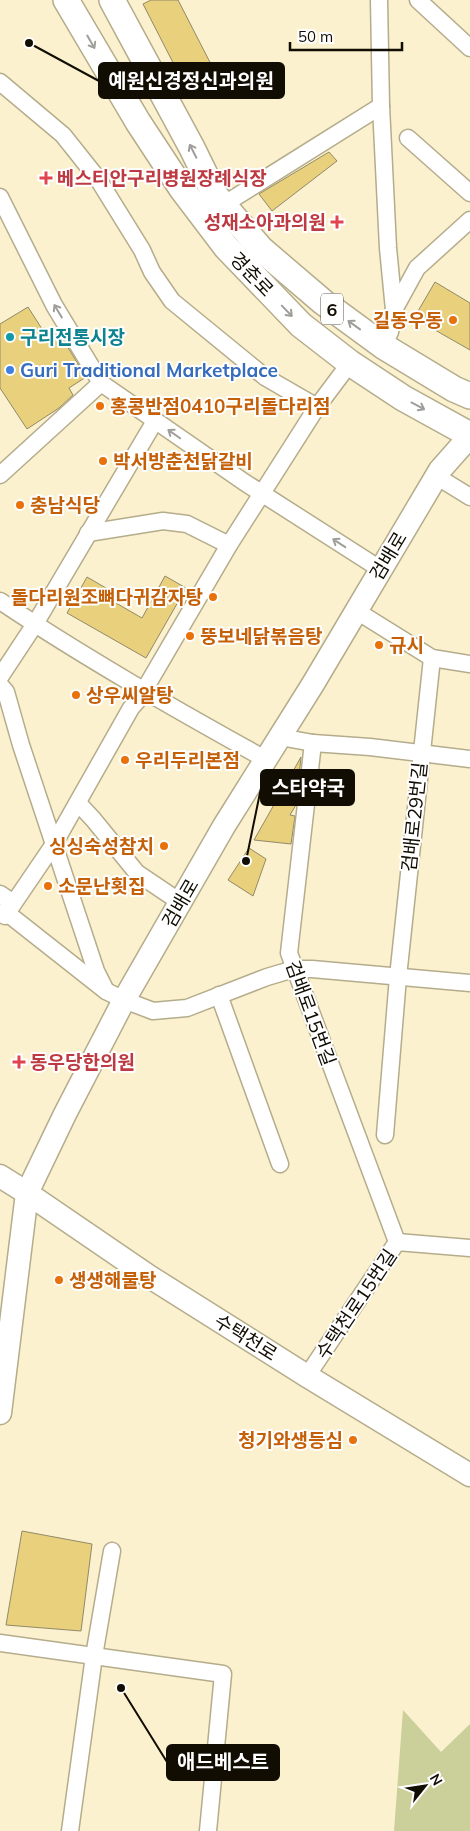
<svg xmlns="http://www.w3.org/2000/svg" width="470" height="1831" viewBox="0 0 470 1831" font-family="Mulish,'Noto Sans KR',sans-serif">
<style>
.green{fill:#cbd09b}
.building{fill:#e8d07c;stroke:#928969}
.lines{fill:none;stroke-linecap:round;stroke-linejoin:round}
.street-casing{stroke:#b5ac8b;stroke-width:19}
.secondary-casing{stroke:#b5ac8b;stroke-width:25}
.primary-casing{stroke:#b5ac8b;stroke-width:28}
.street{stroke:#fff;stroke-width:16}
.secondary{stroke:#fff;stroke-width:22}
.primary{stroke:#fff;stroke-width:25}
.oneway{stroke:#a09e9a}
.health-dot{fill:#e0444e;stroke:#fff;stroke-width:2}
.food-dot{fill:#e8710a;stroke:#fff;stroke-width:2}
.culture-dot{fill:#0f9aa8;stroke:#fff;stroke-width:2}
.shop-dot{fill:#3f7fe0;stroke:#fff;stroke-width:2}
.labels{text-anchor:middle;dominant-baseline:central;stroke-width:4;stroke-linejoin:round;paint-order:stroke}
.shield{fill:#fff;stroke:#58564f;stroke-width:1}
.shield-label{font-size:18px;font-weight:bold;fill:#110d03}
.health-label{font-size:19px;font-weight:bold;fill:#be3a42;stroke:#fff;text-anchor:start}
.street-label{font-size:19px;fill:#110d03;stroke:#fff}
.food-label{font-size:19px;font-weight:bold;fill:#c56008;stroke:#fff;text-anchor:start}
.culture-label{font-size:19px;font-weight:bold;fill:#0d838f;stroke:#fff;text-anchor:start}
.shop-label{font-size:19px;font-weight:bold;fill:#366cbe;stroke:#fff;text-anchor:start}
.leader{fill:none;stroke:#110d03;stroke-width:2}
.callout-dot{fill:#110d03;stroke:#fff;stroke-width:2}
.callout{fill:#110d03;stroke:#110d03;stroke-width:2}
.callout-label{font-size:20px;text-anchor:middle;font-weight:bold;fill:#fff}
</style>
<rect width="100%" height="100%" fill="#fbf1cf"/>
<polygon class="green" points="403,1710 441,1752 470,1724 470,1831 394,1831"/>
<g class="building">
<polygon points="151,0 178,0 215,72 186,88 143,4"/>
<polygon points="329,152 337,161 272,211 259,194"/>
<polygon points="435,282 470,303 470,350 414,318"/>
<polygon points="28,307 42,329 45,328 51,338 59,333 86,377 69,388 73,395 59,408 27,429 0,388 0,324"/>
<polygon points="165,576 186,588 146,658 67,613 87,577 106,588 102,595 142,618"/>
<polygon points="301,757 296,805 290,815 295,816 291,844 254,840"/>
<polygon points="249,848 266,859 253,896 228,880"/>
<polygon points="22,1531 92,1544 81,1631 6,1625"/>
</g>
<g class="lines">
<g class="street-casing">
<g id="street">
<polyline points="379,0 381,106 388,248 394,310 390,332 383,346"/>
<polyline points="418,0 470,48"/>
<polyline points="0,82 63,135 98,179 142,250 152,272 172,301 265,377 317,407"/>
<polyline points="408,138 470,193"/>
<polyline points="0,197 54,305 101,383 244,482 380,569"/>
<polyline points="223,205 381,106"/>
<polyline points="394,310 417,268 470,220"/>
<polyline points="0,475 101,383"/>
<polyline points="436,476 470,497"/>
<polyline points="88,533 163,521 187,524 229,545"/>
<path d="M0 601C85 658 175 709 265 759"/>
<polyline points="355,610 432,658 470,664"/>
<polyline points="0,677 35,624 155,421"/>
<polyline points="0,685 6,692 21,745 96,971 106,991 124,1000 153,1011 187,1008 267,977 294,969 312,969 470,983"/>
<polyline points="280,737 313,743 370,747 470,759"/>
<polyline points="313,743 289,953 397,1242"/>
<polyline points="78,803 93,819 137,873 180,902"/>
<polyline points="0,894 9,900 7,913 5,916"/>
<polyline points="106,991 7,913 54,844 131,708 139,699 229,545 317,407 350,363"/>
<polyline points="219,995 280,1164"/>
<polyline points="385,1135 398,977 432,658"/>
<polyline points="307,1376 397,1242 470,1248"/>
<polyline points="0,1643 223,1674 208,1831"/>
<polyline points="70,1831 94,1656 112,1551"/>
</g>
</g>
<g class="secondary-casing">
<g id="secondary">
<polyline points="0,1176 27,1193 150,1277 307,1376 470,1475"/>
<polyline points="0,1413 27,1193 65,1114 124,1000 224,826 313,684 440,470 470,436"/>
</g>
</g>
<g class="primary-casing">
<g id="primary">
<polyline points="66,0 138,122 182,189 226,247 301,325 350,363 403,398 470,435"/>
<polyline points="112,0 192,148 215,195 261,249 323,302 383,346 454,389 470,396"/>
</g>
</g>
<use href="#street" class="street"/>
<use href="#secondary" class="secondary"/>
<use href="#primary" class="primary"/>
</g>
<defs><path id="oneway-shaft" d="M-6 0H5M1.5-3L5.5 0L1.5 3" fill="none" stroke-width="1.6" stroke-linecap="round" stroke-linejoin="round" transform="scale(1.25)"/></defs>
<g class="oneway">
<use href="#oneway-shaft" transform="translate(91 42) rotate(60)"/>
<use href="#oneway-shaft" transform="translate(193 151) rotate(-117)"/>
<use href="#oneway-shaft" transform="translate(58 311) rotate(-121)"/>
<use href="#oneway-shaft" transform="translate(287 311) rotate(46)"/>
<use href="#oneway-shaft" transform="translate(354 325) rotate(-144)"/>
<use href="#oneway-shaft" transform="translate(418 406) rotate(28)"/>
<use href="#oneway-shaft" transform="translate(174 434) rotate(-145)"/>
<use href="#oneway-shaft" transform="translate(339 543) rotate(-147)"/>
</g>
<g class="health-dot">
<path d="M43.5 170.5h5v5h5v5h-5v5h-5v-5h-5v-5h5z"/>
<path d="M334.5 214.5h5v5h5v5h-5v5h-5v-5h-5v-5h5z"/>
<path d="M16.5 1054.5h5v5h5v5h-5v5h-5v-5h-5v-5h5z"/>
</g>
<g class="food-dot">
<circle cx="453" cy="320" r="5"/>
<circle cx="100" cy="406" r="5"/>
<circle cx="103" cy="461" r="5"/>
<circle cx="20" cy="505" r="5"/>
<circle cx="213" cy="597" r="5"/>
<circle cx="190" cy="636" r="5"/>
<circle cx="379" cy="645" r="5"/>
<circle cx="76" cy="695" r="5"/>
<circle cx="125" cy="760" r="5"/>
<circle cx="164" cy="846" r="5"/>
<circle cx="48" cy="886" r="5"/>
<circle cx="59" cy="1280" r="5"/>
<circle cx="353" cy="1440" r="5"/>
</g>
<circle class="culture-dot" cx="10" cy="337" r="5"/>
<circle class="shop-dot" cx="10" cy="370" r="5"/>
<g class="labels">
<rect class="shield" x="321" y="293.5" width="22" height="31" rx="4"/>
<g class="shield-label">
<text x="332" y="309">6</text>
</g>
<g class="health-label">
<text x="57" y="178">베스티안구리병원장례식장</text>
<text x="326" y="222" text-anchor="end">성재소아과의원</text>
<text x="30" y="1062">동우당한의원</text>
</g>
<g class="street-label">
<text transform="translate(252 274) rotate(46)">경춘로</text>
<text transform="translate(388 556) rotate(-59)">검배로</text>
<text transform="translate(414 817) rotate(-84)">검배로29번길</text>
<text transform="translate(180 903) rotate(-60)">검배로</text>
<text transform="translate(311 1013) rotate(70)">검배로15번길</text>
<text transform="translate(356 1304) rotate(-56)">수택천로15번길</text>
<text transform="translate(246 1337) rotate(32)">수택천로</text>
</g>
<g class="food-label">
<text x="443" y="320" text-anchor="end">길동우동</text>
<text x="110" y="406">홍콩반점0410구리돌다리점</text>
<text x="113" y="461">박서방춘천닭갈비</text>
<text x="30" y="505">충남식당</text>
<text x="203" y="597" text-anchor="end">돌다리원조뼈다귀감자탕</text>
<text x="200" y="636">뚱보네닭볶음탕</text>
<text x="389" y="645">규시</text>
<text x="86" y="695">상우씨알탕</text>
<text x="135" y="760">우리두리본점</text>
<text x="154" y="846" text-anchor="end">싱싱숙성참치</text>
<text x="58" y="886">소문난횟집</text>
<text x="69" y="1280">생생해물탕</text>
<text x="343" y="1440" text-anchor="end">청기와생등심</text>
</g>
<g class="culture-label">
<text x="20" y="337">구리전통시장</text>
</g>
<g class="shop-label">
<text x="20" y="370">Guri Traditional Marketplace</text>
</g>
</g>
<path class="leader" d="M29 43L99 81M246 861L261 788M121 1688L167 1762"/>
<g class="callout-dot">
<circle cx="29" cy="43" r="5"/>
<circle cx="246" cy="861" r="5"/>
<circle cx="121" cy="1688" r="5"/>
</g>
<g class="callout">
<rect x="99" y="63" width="185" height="35" rx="5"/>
<rect x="261" y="770" width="93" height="35" rx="5"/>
<rect x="167" y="1745" width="112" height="35" rx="5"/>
</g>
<g class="callout-label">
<text x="191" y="88">예원신경정신과의원</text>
<text x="308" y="795">스타약국</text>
<text x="223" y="1769">애드베스트</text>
</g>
<g transform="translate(425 1786) rotate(60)" stroke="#ffffff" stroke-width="4" paint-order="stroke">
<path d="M0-4L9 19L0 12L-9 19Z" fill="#110d03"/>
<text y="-8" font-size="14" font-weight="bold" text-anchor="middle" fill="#110d03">N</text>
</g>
<path d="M290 42v8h112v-8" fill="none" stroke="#110d03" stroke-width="2.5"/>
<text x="298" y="42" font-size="15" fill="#110d03" stroke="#ffffff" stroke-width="4" paint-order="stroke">50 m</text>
</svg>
